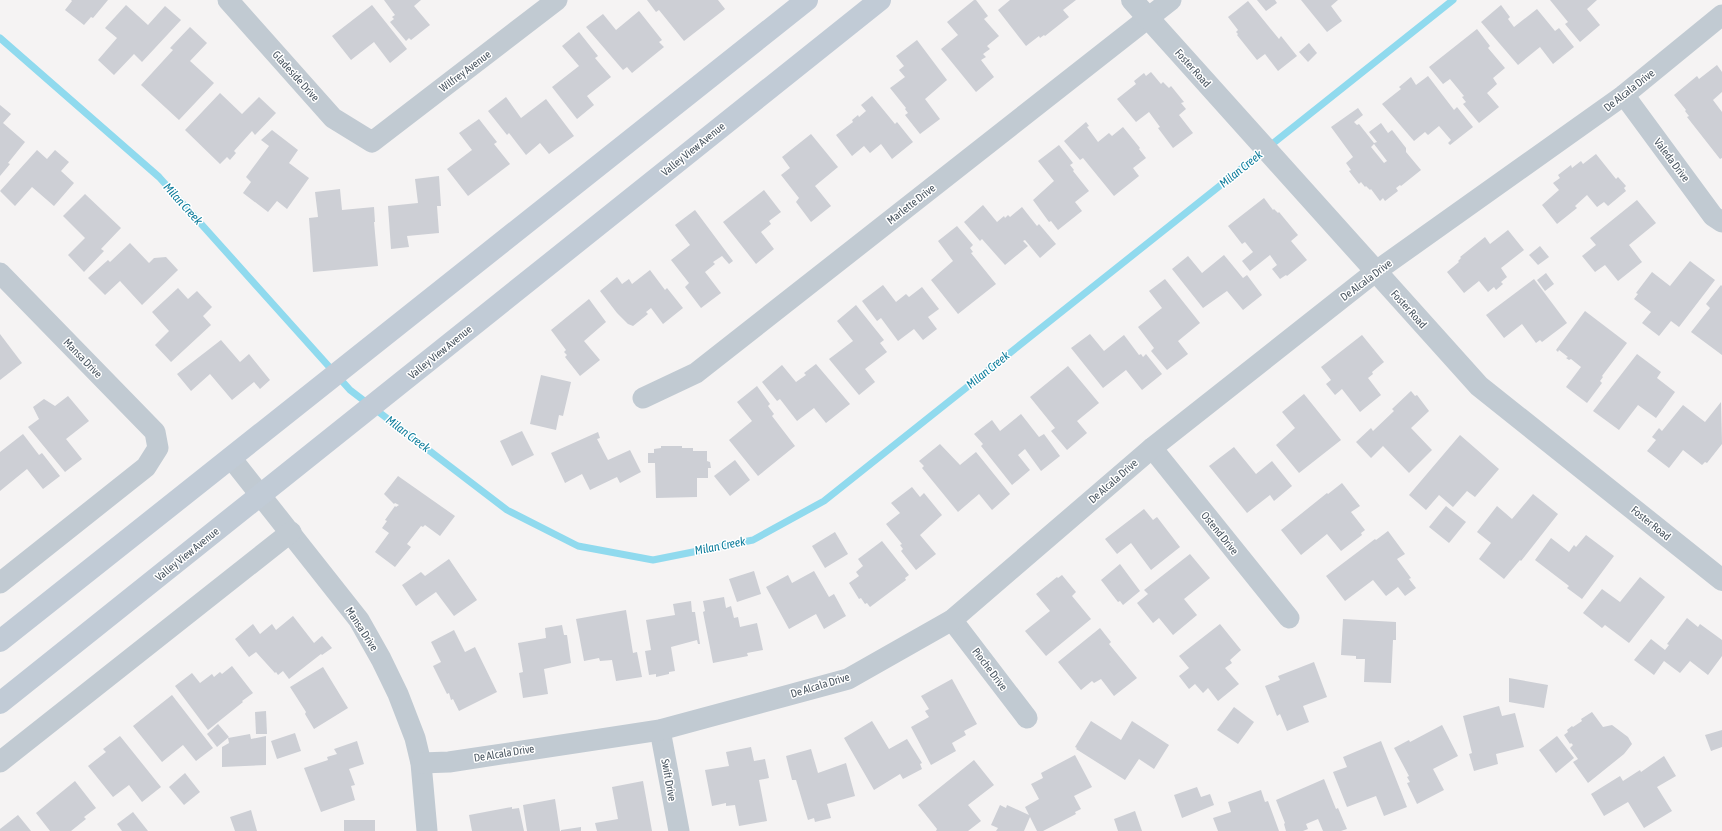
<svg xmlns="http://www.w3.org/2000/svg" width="1722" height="831" viewBox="0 0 1722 831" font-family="'Asap Condensed',sans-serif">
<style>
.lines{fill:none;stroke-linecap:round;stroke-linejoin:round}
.stream{stroke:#90daee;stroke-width:7}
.building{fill:#cdcfd5;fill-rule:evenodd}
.minor{stroke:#c1cad2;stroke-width:21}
.tertiary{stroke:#c1cad2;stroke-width:22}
.secondary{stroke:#c1cbd6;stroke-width:22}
.labels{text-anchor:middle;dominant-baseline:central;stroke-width:3;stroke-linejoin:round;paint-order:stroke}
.street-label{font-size:11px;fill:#4a5661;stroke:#fff}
.water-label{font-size:12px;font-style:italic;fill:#0c7c9b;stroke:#fff}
</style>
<rect width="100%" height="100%" fill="#f5f3f3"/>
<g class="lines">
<polyline class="stream" points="0,38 159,177 350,390 507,510 578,546 653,560 753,540 824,501 1453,0"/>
</g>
<g class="building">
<polygon points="71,0 108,0 93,18 91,17 84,25 65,10 72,1"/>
<polygon points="384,0 421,0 414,6 430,25 411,40 409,38 406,41 390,22 394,19 392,17 395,15"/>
<polygon points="647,0 718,0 725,9 684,41 659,10 656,12"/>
<polygon points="974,0 976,0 988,16 984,19 999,36 987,46 990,49 983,54 986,57 981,60 994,77 976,92 941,49 958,35 947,22"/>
<polygon points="1010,0 1076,0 1063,10 1069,17 1045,36 1044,35 1040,38 1039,36 1026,46 998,10"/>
<polygon points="1257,0 1275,0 1277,3 1266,11"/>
<polygon points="1301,0 1338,0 1331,6 1342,21 1327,32"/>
<polygon points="1550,0 1597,0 1587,9 1600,25 1580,42 1565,24 1568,22"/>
<polygon points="1248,1 1279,39 1281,36 1297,56 1278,71 1265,54 1257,60 1237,35 1238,34 1236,32 1238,30 1228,17"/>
<polygon points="126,5 148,25 165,6 181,20 142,62 134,54 114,75 98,60 117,38 105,28"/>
<polygon points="372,5 407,49 390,63 374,42 351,60 332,36"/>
<polygon points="1501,5 1510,17 1508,19 1514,27 1537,9 1555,31 1559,28 1574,47 1553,64 1540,47 1518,65 1481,22"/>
<polygon points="639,11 662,40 659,42 664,47 632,73 627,67 623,70 586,27 603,14 616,30"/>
<polygon points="190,27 207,43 190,61 214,83 179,120 141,85 173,50 170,48"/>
<polygon points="1477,29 1490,46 1488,48 1505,68 1493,78 1497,84 1487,93 1499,107 1479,123 1463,104 1466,102 1462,97 1464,96 1450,79 1443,84 1429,67"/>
<polygon points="579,32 598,56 595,58 611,77 587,96 594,105 577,119 552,87 579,66 562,46"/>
<polygon points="917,40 947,80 925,99 940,119 920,134 905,115 908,113 905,109 906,108 890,88 905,77 899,70 904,66 896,56"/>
<polygon points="1309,43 1317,53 1308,62 1299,52"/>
<polygon points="1717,65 1722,72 1722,92 1713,100 1722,112 1722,158 1720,159 1687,117 1689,116 1685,111 1686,110 1674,95 1697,76 1699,79"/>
<polygon points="1151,72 1161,84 1163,82 1169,88 1171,86 1184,102 1181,103 1186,109 1179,115 1193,133 1173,148 1158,128 1160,127 1149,112 1136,122 1117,99 1136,84 1134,81 1144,73 1146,76"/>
<polygon points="1428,76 1454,110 1457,107 1473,127 1450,145 1448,143 1451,140 1439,126 1428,135 1425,132 1414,141 1382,104 1401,89 1399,87 1411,77 1416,85"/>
<polygon points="220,93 242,114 259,97 276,113 255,135 252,131 234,151 236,153 230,160 227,157 220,164 185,130"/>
<polygon points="872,96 895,124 897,122 913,142 892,159 881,144 870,153 864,146 852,156 836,135 853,122 852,120 858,115 859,117 866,111 861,105"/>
<polygon points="506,97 521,118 546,99 574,136 549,154 540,143 526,155 509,133 507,135 488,111"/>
<polygon points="0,105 11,114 3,123 25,142 8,163 10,164 0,176"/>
<path d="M1358 108 1363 115 1354 122 1357 125 1359 124 1374 143 1377 142 1369 132 1381 123 1388 133 1392 130 1406 148V152L1421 170 1401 186 1400 185 1396 188 1398 191 1385 201 1383 198 1380 201 1371 189 1370 190 1366 186 1365 187 1361 182 1359 184 1349 171 1351 170 1346 163 1353 157 1331 127ZM1374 144 1387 161 1384 163 1371 147Z"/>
<polygon points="479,119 497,142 494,144 510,164 468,196 447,169 472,150 459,133"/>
<polygon points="1086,122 1089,126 1087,127 1098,142 1109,133 1112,136 1123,127 1140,148 1139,149 1146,158 1133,168 1139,176 1114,196 1083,158 1080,160 1064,141"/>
<polygon points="272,130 298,150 289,163 309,178 287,209 277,201 268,212 243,193 251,182 246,177 269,146 261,140"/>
<polygon points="811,134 838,167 815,186 831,206 811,222 796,202 799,198 781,175 790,168 782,157"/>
<polygon points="1059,145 1073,163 1070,165 1074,170 1073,171 1089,191 1075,202 1082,211 1058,230 1051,221 1049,222 1033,200 1054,181 1038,161"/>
<polygon points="37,150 47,159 55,150 69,162 61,171 74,183 54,206 32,187 15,206 0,191"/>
<polygon points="1596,154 1616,179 1618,177 1626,186 1624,188 1626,191 1608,206 1604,202 1597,207 1587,195 1575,206 1577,208 1557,224 1542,205 1559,190 1553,183 1560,178 1558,175 1571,165 1572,168 1581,161 1583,164"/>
<polygon points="439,176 441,206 437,206 439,233 407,236 409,247 391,249 388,206 418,203 415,179"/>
<polygon points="340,189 342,210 374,207 375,222 374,222 378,266 313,272 309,218 318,217 315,192"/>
<polygon points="764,190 781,212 769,221 771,224 761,232 774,249 756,264 723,222"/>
<polygon points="85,194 121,228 101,249 104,251 84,272 68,255 85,238 63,216"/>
<polygon points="1264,198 1273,210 1274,209 1278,213 1279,212 1298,235 1291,241 1307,260 1287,276 1286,275 1280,279 1272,269 1277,265 1270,255 1250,271 1242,261 1253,252 1245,242 1242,244 1228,226"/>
<polygon points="1637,200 1656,223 1629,245 1642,262 1618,281 1605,265 1595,272 1582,256 1596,245 1590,238"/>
<polygon points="983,205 997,222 1004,216 1005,218 1008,215 1010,217 1022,207 1037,226 1039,224 1056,244 1040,258 1025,240 1023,241 1028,246 1005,265 982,239 980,241 964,222"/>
<polygon points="695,210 733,261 729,264 722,256 713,262 715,264 705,272 721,293 701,308 685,287 689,283 671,260 690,245 675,225"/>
<polygon points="957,226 973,245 970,248 973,252 971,253 996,284 958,314 931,280 953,261 938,241"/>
<polygon points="1508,230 1524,250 1501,268 1507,277 1501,282 1503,284 1496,290 1494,287 1488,292 1479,281 1464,293 1447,272 1459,262 1458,261 1461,258 1460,257 1485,237 1490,244"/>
<polygon points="130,243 149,263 154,258 166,257 178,270 142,305 120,281 105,295 88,278 108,260 110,262"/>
<polygon points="1540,246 1549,257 1538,265 1529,255"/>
<polygon points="1224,255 1243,278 1247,275 1262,295 1243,310 1227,291 1203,308 1172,269 1188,256 1202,273"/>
<polygon points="1690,261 1715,280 1679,327 1671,321 1659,336 1642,323 1651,312 1634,299 1638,294 1636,293 1652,272 1670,286"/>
<polygon points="650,270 665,290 667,288 683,308 663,324 651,308 646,312 648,314 633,326 628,324 617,313 600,291 617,277 622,284 629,279 632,284"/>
<polygon points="1546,273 1554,284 1545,291 1537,280"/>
<polygon points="1165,279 1200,323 1178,341 1188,354 1167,370 1151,351 1154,348 1138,327 1162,308 1149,291"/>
<polygon points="1534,279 1567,323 1542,342 1540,340 1536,343 1522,324 1504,338 1486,315"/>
<polygon points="883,285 896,302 906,294 909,297 922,287 939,309 928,317 937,329 923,340 914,329 898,341 881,318 877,321 862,301"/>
<polygon points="1721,285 1722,286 1722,355 1691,332 1710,308 1706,304"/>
<polygon points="178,288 188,299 197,291 212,307 203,316 211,325 171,362 155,345 169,331 152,312"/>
<polygon points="589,299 606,322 584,341 600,360 580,376 565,357 567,355 564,352 566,350 551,330"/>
<polygon points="856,305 884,340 880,343 887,352 865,369 875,382 859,395 829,359 853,341 837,321"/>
<polygon points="1585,311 1627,343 1602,376 1603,377 1600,381 1602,383 1587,403 1566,387 1581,367 1571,359 1569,360 1566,358 1568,357 1559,350 1558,352 1556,350"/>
<polygon points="0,334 22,363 0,380"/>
<polygon points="1090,334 1104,351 1124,335 1139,355 1141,354 1143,357 1146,354 1162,374 1142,390 1126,370 1103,388 1071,348"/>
<polygon points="1362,335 1384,362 1372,372 1373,374 1368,378 1381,395 1360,412 1342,389 1335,395 1326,384 1331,380 1321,367"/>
<polygon points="221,340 240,362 249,354 270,380 260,389 254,382 232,400 210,374 191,391 177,374"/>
<polygon points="1637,354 1661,372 1657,378 1675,392 1656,418 1638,405 1619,430 1593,411"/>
<polygon points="816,364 850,404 826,423 814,408 797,421 780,399 777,401 762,382 782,365 796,382 806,375 804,373"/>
<polygon points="1068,366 1099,403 1077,421 1087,433 1067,450 1051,431 1055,428 1030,397"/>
<polygon points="541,375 571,382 563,416 559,415 556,430 530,424"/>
<polygon points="757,386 770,404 768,406 774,414 772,416 795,446 758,476 729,440 752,421 737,402"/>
<polygon points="1411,391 1415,396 1417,395 1429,411 1411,428 1432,450 1409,473 1383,446 1371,458 1356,442 1371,428 1373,431 1394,411 1392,409"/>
<polygon points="1304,394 1341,440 1299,473 1276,445 1295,428 1282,412"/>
<polygon points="68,396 89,421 66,439 82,459 65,472 28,427 39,419 33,407 44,399 55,406"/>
<polygon points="1721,402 1722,444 1707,463 1705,462 1702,465 1683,450 1669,468 1647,451 1656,440 1652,437 1659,428 1662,431 1683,405 1705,422"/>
<polygon points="1021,414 1039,437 1044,434 1060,456 1041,471 1025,449 1018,455 1030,470 1012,485 981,446 983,444 974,434 992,420 1000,431"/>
<polygon points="522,431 534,455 512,466 500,441"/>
<polygon points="598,432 600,438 597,439 608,460 630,450 641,472 620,483 617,477 590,490 582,474 565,483 551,453"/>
<polygon points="23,434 39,455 42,453 60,476 43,489 27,469 0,491 0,452"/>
<polygon points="1460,435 1499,469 1475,497 1467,491 1453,507 1439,495 1426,510 1409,495"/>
<polygon points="940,444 960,465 976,452 1010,494 992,510 979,494 958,512 922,468 924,466 919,461"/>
<polygon points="661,446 682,446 682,448 693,448 693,451 707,451 707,461 710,462 711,468 708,468 708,478 697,478 697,497 656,498 655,463 648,463 648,453 654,453 654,449 661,448"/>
<polygon points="1234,447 1256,474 1272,461 1292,486 1274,501 1270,495 1247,513 1209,466"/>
<polygon points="735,460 750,480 730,496 714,476"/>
<polygon points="398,476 455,516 440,536 425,525 423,527 421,526 407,544 411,547 395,567 375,552 389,533 382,528 387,521 385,520 395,506 396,507 399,505 395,503 394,504 384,494"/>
<polygon points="1342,483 1360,506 1351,512 1365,530 1361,533 1362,535 1341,551 1327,534 1301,555 1281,530 1327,493 1328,494"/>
<polygon points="912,487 920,497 924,493 942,515 920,535 936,554 916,570 901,551 903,549 900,545 902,544 886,524 900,513 891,503"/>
<polygon points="1533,494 1558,514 1521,561 1520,560 1504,579 1479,559 1491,543 1477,532 1497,506 1512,519"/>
<polygon points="1446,506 1466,522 1449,543 1429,527"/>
<polygon points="1144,509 1153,520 1157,517 1180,547 1151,570 1131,543 1117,554 1105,539"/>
<polygon points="1388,531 1405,554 1397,559 1411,578 1409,579 1416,588 1405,596 1398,587 1386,596 1373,580 1345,601 1326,576 1375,539 1376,540"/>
<polygon points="835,532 848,554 825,568 812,546"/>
<polygon points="1586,535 1614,556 1582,599 1567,588 1569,586 1535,560 1551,538 1569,552 1574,545 1576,547"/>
<polygon points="882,541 909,575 905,578 906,580 870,607 867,603 865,604 861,598 859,599 849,583 859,576 856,572 863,566 858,559"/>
<polygon points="1190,554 1210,578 1184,599 1197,615 1173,635 1159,618 1153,623 1137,603 1148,594 1144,590"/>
<polygon points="449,559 477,600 454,616 436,592 416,606 402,585 421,572 425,576"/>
<polygon points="1120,564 1140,591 1123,605 1120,601 1118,602 1101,580"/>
<polygon points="754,571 761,594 737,602 729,579"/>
<polygon points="814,571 829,597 834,594 846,616 824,629 816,614 789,629 766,587 788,575 792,583"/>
<polygon points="1062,575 1076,592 1072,596 1091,619 1046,656 1025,631 1050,611 1036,594 1057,577 1058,578"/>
<polygon points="1640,577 1665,597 1629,643 1605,625 1602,628 1583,613 1602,589 1620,602"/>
<polygon points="724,597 726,608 731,606 734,618 738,617 740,627 757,623 763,650 747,653 748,656 713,663 703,612 705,611 703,601"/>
<polygon points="691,601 692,612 695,612 700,644 698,644 697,640 671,647 675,671 669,672 669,674 656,677 656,674 649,675 645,651 651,650 646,620 675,615 673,604"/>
<polygon points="626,610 633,653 637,652 642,677 616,681 612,660 600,661 599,658 584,661 576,619"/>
<polygon points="293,616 314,643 322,636 332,648 322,655 321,654 289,679 283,671 278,675 276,672 275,673 256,652 249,657 235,639 253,624 260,634 272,624 276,630"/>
<polygon points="1687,618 1698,627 1700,624 1722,640 1722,656 1708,675 1690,661 1680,673 1664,661 1654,675 1634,660 1651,639 1665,650 1669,645 1667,644"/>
<polygon points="1343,619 1396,622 1396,640 1393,640 1391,683 1364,682 1365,659 1356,659 1356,656 1341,655"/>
<polygon points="1220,624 1241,650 1230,660 1232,663 1225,668 1239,684 1218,701 1208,688 1203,693 1195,684 1189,689 1179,676 1189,668 1179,656"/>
<polygon points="562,625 564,635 567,635 571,663 544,669 548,694 523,698 519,673 523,672 518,643 546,638 545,628"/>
<polygon points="1100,628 1111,642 1109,644 1137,678 1114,696 1101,679 1094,683 1092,681 1081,690 1058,662"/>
<polygon points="454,630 465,652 475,647 497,692 459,711 453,699 451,700 449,693 447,694 433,666 441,662 431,642"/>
<polygon points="1314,662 1327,697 1303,706 1309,722 1287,731 1280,714 1277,716 1265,686 1280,680 1278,676"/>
<polygon points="232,666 253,693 242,701 243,702 208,730 175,686 192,673 200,683 212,674 214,677 220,672 222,674"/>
<polygon points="323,667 348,708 314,729 305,714 306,712 290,687"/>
<polygon points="1509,678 1548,685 1544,708 1509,702"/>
<polygon points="952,679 977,724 964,731 966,735 952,743 956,751 931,765 911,727 929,717 925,711 929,709 921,696"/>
<polygon points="172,695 213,748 196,761 183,745 162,762 133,726"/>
<polygon points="1499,706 1502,716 1515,713 1524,747 1496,754 1498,764 1474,771 1469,754 1472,753 1463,716"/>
<polygon points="1234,707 1254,722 1238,744 1217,730"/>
<polygon points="266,711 267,734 256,734 255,712"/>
<polygon points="1592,712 1603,727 1612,725 1628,737 1632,744 1624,754 1588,783 1573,762 1578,759 1570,748 1573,745 1571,743 1570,744 1564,735 1568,732 1567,730 1572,726 1573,727 1582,721 1581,719"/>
<polygon points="872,721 889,749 907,739 922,763 920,764 922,769 903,779 900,774 874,790 844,738"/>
<polygon points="1091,721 1121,740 1132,721 1169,745 1154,769 1139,759 1125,780 1076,749 1077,748 1075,747"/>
<polygon points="218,724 229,737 217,747 207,734"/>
<polygon points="1442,725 1458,756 1433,769 1444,790 1417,804 1407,783 1410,782 1407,777 1409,776 1394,748 1409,740 1410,742"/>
<polygon points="1722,730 1722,747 1711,751 1705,735"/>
<polygon points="295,733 301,751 277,759 271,741"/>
<polygon points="250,734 251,739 266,736 266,765 222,767 222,747 229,743 228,738"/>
<polygon points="120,736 161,787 142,802 129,785 113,797 88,766 106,752 103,749"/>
<polygon points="1557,736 1574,758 1556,773 1539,750"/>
<polygon points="357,741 364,764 349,769 355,785 351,786 355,800 321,812 304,768 328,760 327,757 337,754 334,749"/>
<polygon points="1381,741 1407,807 1384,816 1376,796 1347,807 1333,772 1347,767 1343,757"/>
<polygon points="751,747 754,761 765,759 769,778 759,780 767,821 739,826 735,805 726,806 726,803 712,806 705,770 729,766 726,752"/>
<polygon points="811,749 818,773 846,763 855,796 827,804 831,818 815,822 814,818 808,820 796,780 792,780 786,756"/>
<polygon points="1075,755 1092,787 1074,796 1081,809 1075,812 1076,814 1043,831 1037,831 1030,817 1024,831 996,831 998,828 991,825 1000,805 1006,808 1007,805 1029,815 1025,807 1039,799 1031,784 1043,778 1041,773"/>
<polygon points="1664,756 1676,776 1657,787 1672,811 1644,828 1628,802 1604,816 1591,794 1620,776 1623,781 1640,770 1641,772"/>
<polygon points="974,760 994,785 968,805 981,821 968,831 936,831 937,829 918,805"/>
<polygon points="185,773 200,792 184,805 169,787"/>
<polygon points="1324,779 1336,809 1338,808 1347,829 1341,831 1323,831 1318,819 1306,824 1308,829 1303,831 1286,831 1284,824 1285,823 1276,800"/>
<polygon points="75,781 96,808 84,817 86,819 71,831 50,831 36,813"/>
<polygon points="643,781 652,831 597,831 595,823 618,819 612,787"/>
<polygon points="1197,787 1201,797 1210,794 1214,805 1182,818 1174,795"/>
<polygon points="1261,790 1265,802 1268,801 1279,831 1218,831 1213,818 1231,812 1228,802"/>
<polygon points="555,799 560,831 527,831 523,805"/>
<polygon points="512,807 512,809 519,808 524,831 472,831 469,815"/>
<polygon points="251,810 257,831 235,831 230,817"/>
<polygon points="1135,811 1142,831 1118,831 1114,819"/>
<polygon points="133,812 148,831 122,831 117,824"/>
<polygon points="18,815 31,831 0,831 0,829"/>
<rect x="344" y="820" width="31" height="11"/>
<polygon points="581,827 581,831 561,831 561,830"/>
</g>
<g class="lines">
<g class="minor">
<polyline points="228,0 333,118 372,142 557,0"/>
<polyline points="1624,95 1713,216 1722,222"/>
<polyline points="0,273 155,432 158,448 146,467 0,583"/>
<polyline points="643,398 696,373 1171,0"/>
<polyline points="1152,448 1289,618"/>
<polyline points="231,458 359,620 381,659 398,694 415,738 421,763 427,831"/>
<polyline points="952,620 1027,718"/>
<polyline points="660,730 679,831"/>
<polyline points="0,762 291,532"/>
<polyline points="421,763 449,762 660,730 848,679 952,620 1152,448 1375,272 1624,95 1722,15"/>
</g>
<polyline class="tertiary" points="1132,0 1479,386 1722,580"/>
<g class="secondary">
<polyline points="0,641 807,0"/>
<polyline points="0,703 880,0"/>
</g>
</g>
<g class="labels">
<g class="street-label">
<text transform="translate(1193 68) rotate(48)">Foster Road</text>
<text transform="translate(465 71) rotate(-37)">Wilfrey Avenue</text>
<text transform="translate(296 76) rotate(48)">Gladeside Drive</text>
<text transform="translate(1629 90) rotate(-38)">De Alcala Drive</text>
<text transform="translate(693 149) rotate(-39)">Valley View Avenue</text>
<text transform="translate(1672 160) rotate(53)">Valeda Drive</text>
<text transform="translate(911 204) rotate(-38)">Marlette Drive</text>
<text transform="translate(1366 280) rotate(-37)">De Alcala Drive</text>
<text transform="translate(1409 309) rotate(48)">Foster Road</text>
<text transform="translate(440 352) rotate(-39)">Valley View Avenue</text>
<text transform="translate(83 358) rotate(46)">Mansa Drive</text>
<text transform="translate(1113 481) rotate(-41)">De Alcala Drive</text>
<text transform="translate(1651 523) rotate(39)">Foster Road</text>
<text transform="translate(1220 533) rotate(51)">Ostend Drive</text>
<text transform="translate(187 554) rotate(-39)">Valley View Avenue</text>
<text transform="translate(362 629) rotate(57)">Mansa Drive</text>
<text transform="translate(990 669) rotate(53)">Pioche Drive</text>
<text transform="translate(820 685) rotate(-17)">De Alcala Drive</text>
<text transform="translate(504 753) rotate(-9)">De Alcala Drive</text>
<text transform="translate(669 780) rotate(80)">Swift Drive</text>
</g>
<g class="water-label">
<text transform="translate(1241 169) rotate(-39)">Milan Creek</text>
<text transform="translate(183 204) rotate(48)">Milan Creek</text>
<text transform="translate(988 370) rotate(-39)">Milan Creek</text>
<text transform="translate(408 434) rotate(37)">Milan Creek</text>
<text transform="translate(720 546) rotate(-11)">Milan Creek</text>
</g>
</g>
</svg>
